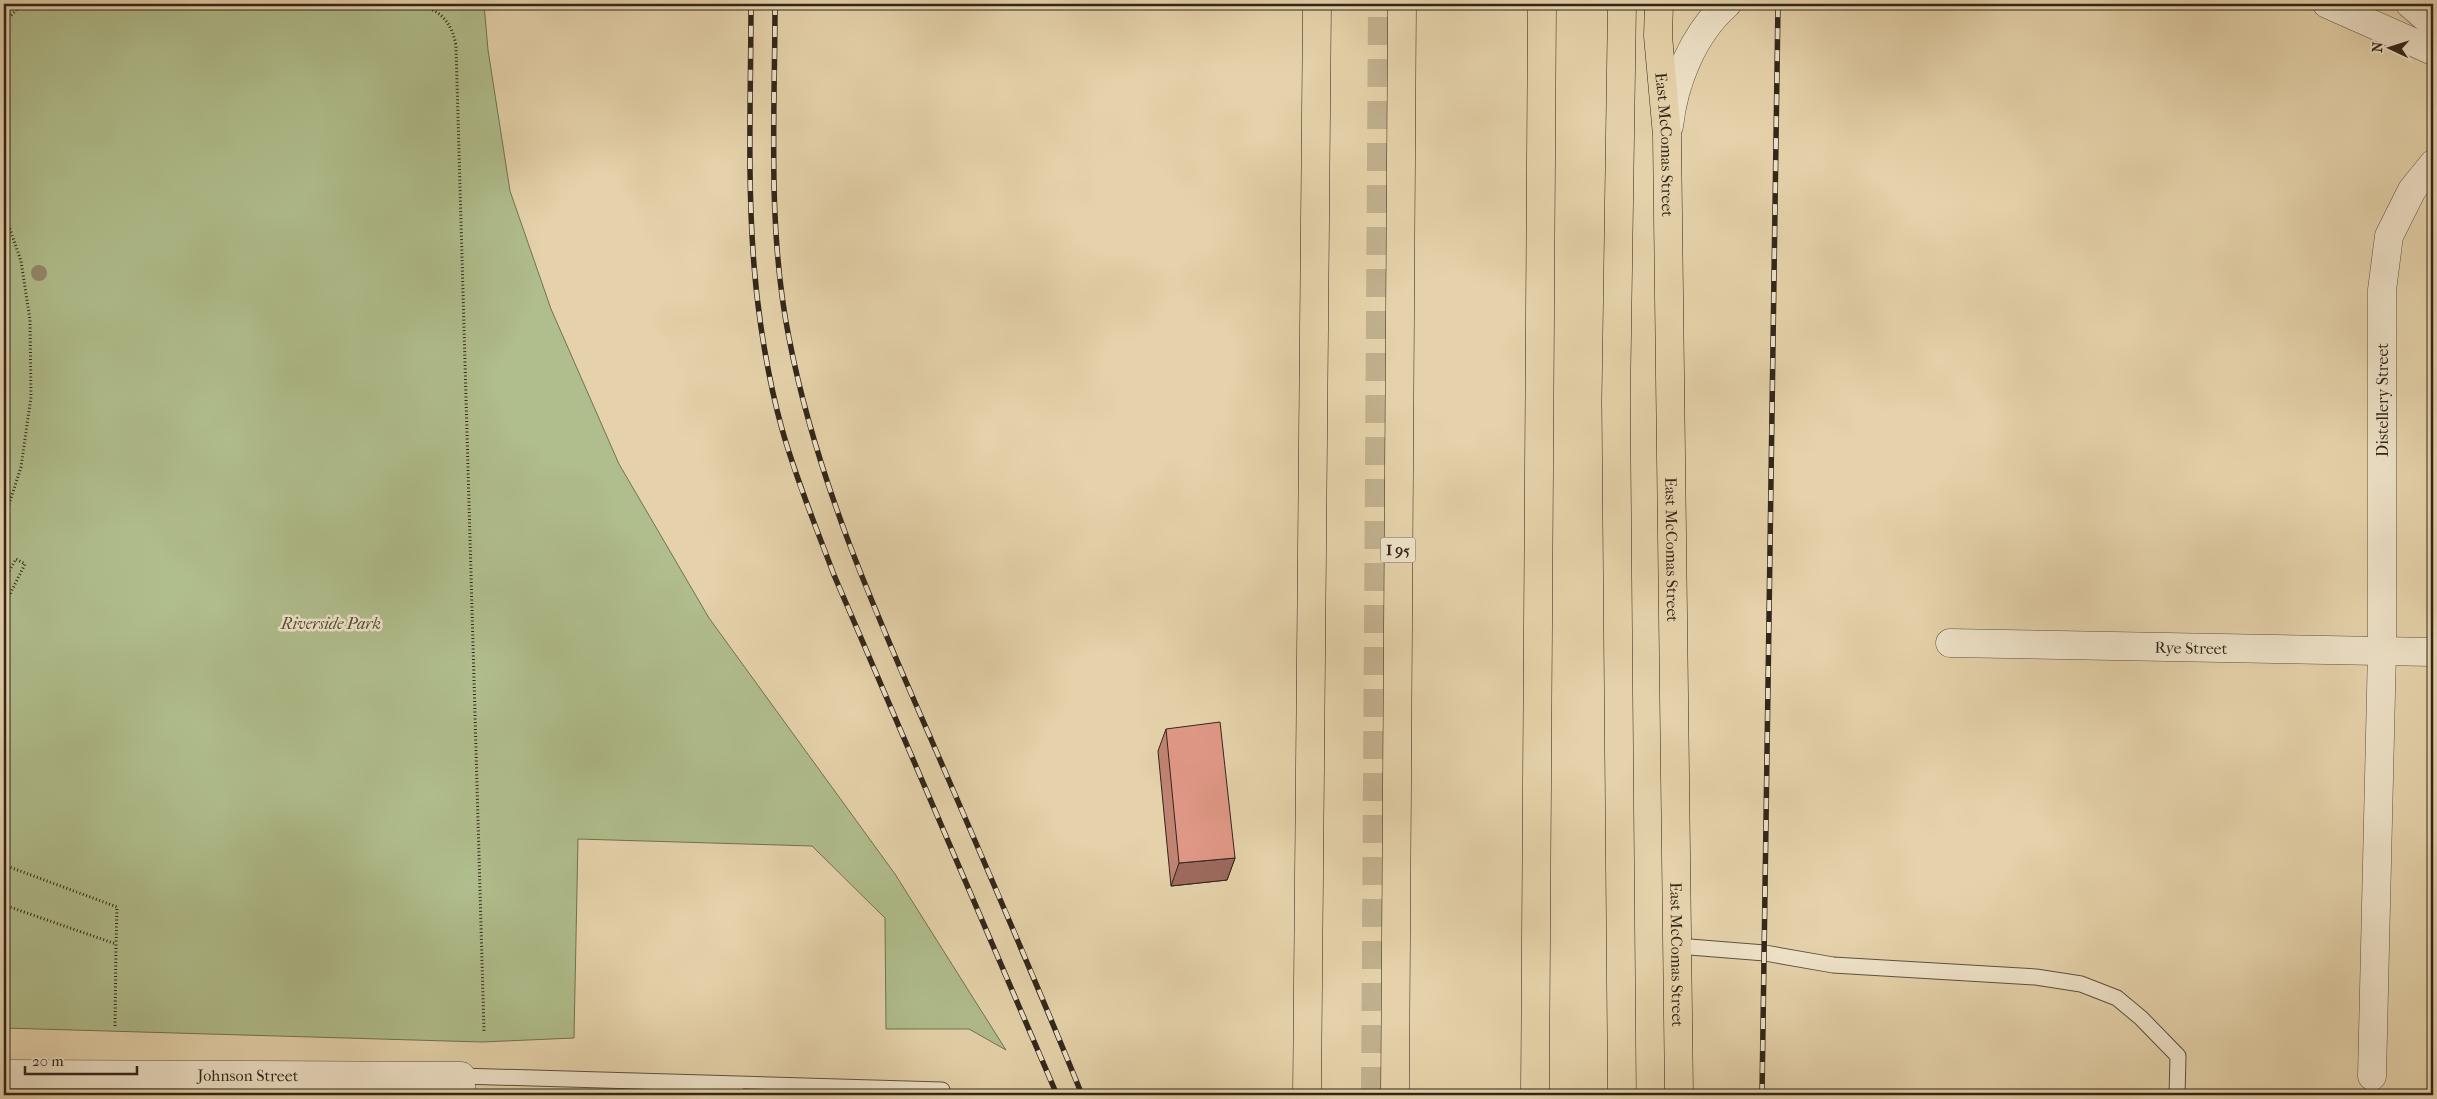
<svg xmlns="http://www.w3.org/2000/svg" width="2437" height="1099" viewBox="0 0 2437 1099" font-family="'IM FELL French Canon',serif">
<style>
.green{fill:#b0bd8c;stroke:#707254}
.lines{fill:none;stroke-linecap:round;stroke-linejoin:round}
.primary-tunnel{stroke:#c1b08d;stroke-width:28;stroke-dasharray:28 14;stroke-linecap:butt}
.service-casing{stroke:#5e513f;stroke-width:17}
.minor-casing{stroke:#5e513f;stroke-width:29}
.tertiary-casing{stroke:#5e513f;stroke-width:29}
.primary-casing{stroke:#31261b;stroke-width:29}
.motorway-casing{stroke:#31261b;stroke-width:29}
.path{stroke:#31261b;stroke-width:3;stroke-dasharray:1 2.5;stroke-linecap:butt}
.service{stroke:#eee2c8;stroke-width:15}
.minor{stroke:#eee2c8;stroke-width:28}
.tertiary{stroke:#eee2c8;stroke-width:28}
.primary{stroke:#e5d2aa;stroke-width:28}
.motorway{stroke:#e5d2aa;stroke-width:28}
.rail-casing{stroke:#31261b;stroke-width:5.5}
.rail{stroke:#eee2c8;stroke-width:4;stroke-dasharray:11;stroke-linecap:butt}
.tree{fill:#94886b}
.wall{fill:#c18373;stroke:#31261b}
.shaded-wall{fill:#9d6a5e;stroke:#31261b}
.building{fill:#e09886;stroke:#31261b}
.labels{text-anchor:middle;dominant-baseline:central;stroke-width:5;stroke-linejoin:round;paint-order:stroke}
.shield{fill:#eee2c8;stroke:#6a5e4f;stroke-width:1}
.shield-label{font-size:15px;font-weight:bold;fill:#31261b}
.street-label{font-size:16px;fill:#31261b;stroke:#eee2c8}
.park-label{font-size:16px;font-style:italic;fill:#514c37;stroke:#eee2c8}
</style>
<rect width="100%" height="100%" fill="#e5d2aa"/>
<filter id="stains"><feTurbulence type="fractalNoise" baseFrequency=".004" numOctaves="4"/><feColorMatrix values="0 0 0 0 .2 0 0 0 0 .09 0 0 0 0 .02 0 0 0 .5 -.17"/></filter>
<radialGradient id="worn" r=".72"><stop offset=".6" stop-color="#630" stop-opacity="0"/><stop offset="1" stop-color="#630" stop-opacity=".3"/></radialGradient>
<polygon class="green" points="4,4 484,4 488,50 510,191 551,309 619,464 709,618 895,874 1006,1050 969,1029 886,1029 885,918 812,846 578,839 574,1038 482,1042 4,1028"/>
<g class="lines">
<polyline class="primary-tunnel" points="1375,1095 1382,4"/>
<g class="service-casing">
<g id="service">
<polyline points="1677,946 1765,953 1833,965 2036,977 2081,984 2117,998 2141,1018 2178,1056 2177,1095"/>
<polyline points="461,1076 942,1090"/>
</g>
</g>
<g class="minor-casing">
<g id="minor">
<path id="s1" d="M1950 643 2433 652"/>
<path id="s2" d="M4 1074 461 1076V1095"/>
<polyline points="2372,1076 2382,650 2382,290 2389,236 2412,190 2433,164"/>
</g>
</g>
<g class="tertiary-casing">
<g id="tertiary">
<polyline points="2327,4 2433,51"/>
<polyline points="2410,4 2433,24"/>
<path d="M1669 126C1674 82 1693 34 1727 4"/>
</g>
</g>
<g class="primary-casing">
<g id="primary">
<path id="s3" d="M1659 4 1658 36 1667 135 1679 1095"/>
</g>
</g>
<g class="motorway-casing">
<g id="motorway">
<polyline points="1622,4 1616,401 1622,1095"/>
<polyline points="1307,1095 1317,4"/>
<polyline points="1395,1095 1402,4"/>
<polyline points="1535,1095 1542,4"/>
</g>
</g>
<g class="path">
<path d="M356 4 428 8C445 14 453 28 456 46L484 1031"/>
<polyline points="4,23 22,4"/>
<polyline points="4,212 21,261 30,320 31,397 21,467 4,520"/>
<polyline points="4,580 16,559 25,564 4,606"/>
<polyline points="4,865 117,907 116,944"/>
<polyline points="4,905 116,944 115,1028"/>
</g>
<use href="#service" class="service"/>
<use href="#minor" class="minor"/>
<use href="#tertiary" class="tertiary"/>
<use href="#primary" class="primary"/>
<use href="#motorway" class="motorway"/>
<g class="rail-casing">
<g id="rail">
<path d="M751 4C751 90 747 178 754 265 758 317 768 379 782 429 796 479 816 527 834 575L1057 1095"/>
<path d="M775 4C775 115 767 228 789 338 816 478 874 609 931 739 982 857 1034 976 1082 1095"/>
<polyline points="1762,1095 1778,4"/>
</g>
</g>
<use href="#rail" class="rail"/>
</g>
<circle class="tree" cx="39" cy="273" r="8"/>
<polygon class="wall" points="1166,729 1235,858 1227,880 1171,886 1158,751"/>
<polygon class="shaded-wall" points="1235,858 1227,880 1171,886 1179,863"/>
<g class="building">
<polygon points="1220,722 1235,858 1179,863 1166,729"/>
<polygon points="743,1089 938,1093 938,1095 743,1095"/>
</g>
<g class="labels">
<rect class="shield" x="1380.5" y="537.5" width="35" height="25" rx="4"/>
<g class="shield-label">
<text x="1398" y="550">I 95</text>
</g>
<g class="street-label">
<text stroke="none"><textPath href="#s3" startOffset="141">East McComas Street</textPath></text>
<text transform="translate(2382 400) rotate(-90)">Distellery Street</text>
<text stroke="none"><textPath href="#s3" startOffset="546">East McComas Street</textPath></text>
<text stroke="none"><textPath href="#s1" startOffset="241">Rye Street</textPath></text>
<text stroke="none"><textPath href="#s3" startOffset="951">East McComas Street</textPath></text>
<text stroke="none"><textPath href="#s2" startOffset="244">Johnson Street</textPath></text>
</g>
<g class="park-label">
<text x="331" y="623">Riverside Park</text>
</g>
</g>
<rect width="2437" height="1099" fill="none" stroke="#e5d2aa" stroke-width="20"/>
<rect x="5" y="5" width="2427" height="1089" fill="none" stroke="#31261b" stroke-width="2.5"/>
<rect x="10" y="10" width="2417" height="1079" fill="none" stroke="#31261b"/>
<g transform="translate(2390 48) rotate(274)" stroke="#eee2c8" stroke-width="4" paint-order="stroke">
<path d="M0-4L9 19L0 12L-9 19Z" fill="#31261b"/>
<text y="-8" font-size="14" font-weight="bold" text-anchor="middle" fill="#31261b">N</text>
</g>
<path d="M25 1066v8h112v-8" fill="none" stroke="#31261b" stroke-width="2.5"/>
<text x="32" y="1066" font-size="15" fill="#31261b" stroke="#eee2c8" stroke-width="4" paint-order="stroke">20 m</text>
<rect width="100%" height="100%" filter="url(#stains)"/>
<rect width="100%" height="100%" fill="url(#worn)"/>
</svg>
